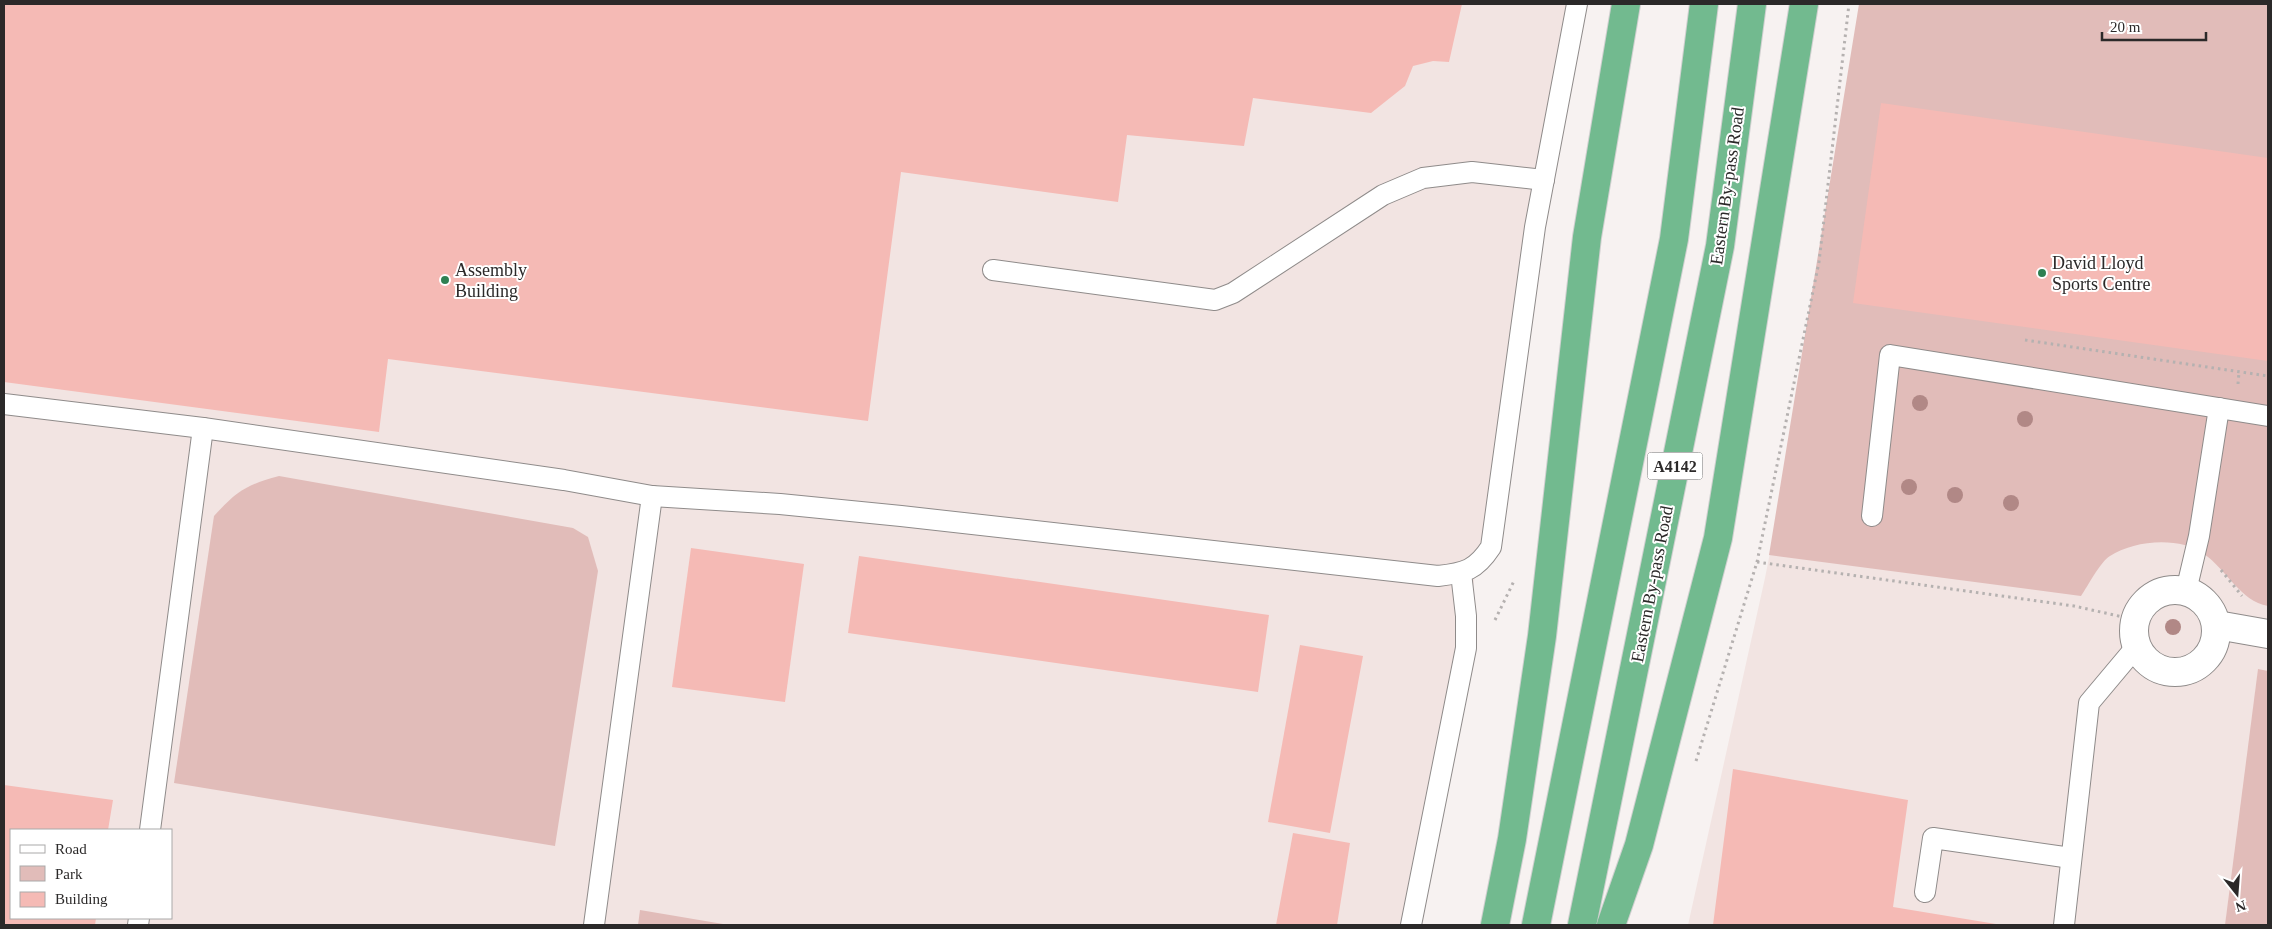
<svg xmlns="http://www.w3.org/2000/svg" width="2272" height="929" viewBox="0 0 2272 929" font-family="Georgia,serif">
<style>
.built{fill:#f2e4e2;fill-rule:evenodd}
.green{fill:#e1bcb9}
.building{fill:#f5bab5}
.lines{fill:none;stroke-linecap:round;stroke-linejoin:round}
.service-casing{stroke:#8f8b8a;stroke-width:22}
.minor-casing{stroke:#8f8b8a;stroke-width:30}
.trunk-casing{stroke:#d0d0d0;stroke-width:30}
.path{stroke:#b5b1b0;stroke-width:3;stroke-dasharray:2.5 4;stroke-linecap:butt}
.service{stroke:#fff;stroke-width:20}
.minor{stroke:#fff;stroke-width:28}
.trunk{stroke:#72ba8f;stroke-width:28}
.tree{fill:#b18886}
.poi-dot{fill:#2e8052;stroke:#fff;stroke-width:2}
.labels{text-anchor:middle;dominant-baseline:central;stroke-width:4;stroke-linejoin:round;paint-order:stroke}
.shield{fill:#fff;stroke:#6b6969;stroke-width:1}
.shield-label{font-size:16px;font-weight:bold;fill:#2b2929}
.street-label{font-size:18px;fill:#2b2929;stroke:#fff}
.poi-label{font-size:18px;fill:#2b2929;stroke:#fff;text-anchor:start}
</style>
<rect width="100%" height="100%" fill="#f7f2f1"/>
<g class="built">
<path d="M4 4H1575L1414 925H4ZM11 830H171V918H11Z"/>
<polygon points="2268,4 2268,925 1688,925 1765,578 1824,280"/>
</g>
<g class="green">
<path d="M1859 4H2268V606C2240 601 2226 569 2204 554 2180 536 2134 540 2110 556 2100 562 2088 586 2081 596L1769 555Z"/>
<path d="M279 476 573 528 588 537 598 571 555 846 174 783 214 516C237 491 246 485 279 476Z"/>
<polygon points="2258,669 2268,671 2268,925 2225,925"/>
<polygon points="640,910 729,925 638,925"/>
</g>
<g class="building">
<polygon points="4,4 1462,4 1449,62 1433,61 1413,66 1405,86 1371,113 1253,98 1244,146 1127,135 1118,202 901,172 868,421 388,359 379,432 4,382"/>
<polygon points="1881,103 2268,158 2268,361 1853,303"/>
<polygon points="691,548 804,564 785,702 672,687"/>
<polygon points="859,556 1269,615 1258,692 848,633"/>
<polygon points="1300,645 1363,656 1330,833 1268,822"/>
<polygon points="1733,769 1908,800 1893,907 2002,925 1713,925"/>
<polygon points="4,785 113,800 108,830 11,830 11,918 96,918 95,925 4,925"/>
<polygon points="1293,833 1350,843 1337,925 1276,925"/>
</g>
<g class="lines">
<g class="service-casing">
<g id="service">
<polyline points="993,270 1215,300 1233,293 1383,195 1423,178 1472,172 1544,180"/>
<path d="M4 404 203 428 564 480 652 496 780 504 901 516 1438 576C1465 573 1476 570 1491 547L1535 227 1577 4"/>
<polyline points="1872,516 1890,355 2268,416"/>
<polyline points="2186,591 2199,536 2219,408"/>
<polyline points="150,830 203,428"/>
<polyline points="1925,892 1933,838 2071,858"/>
<polyline points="138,925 139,918"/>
<polyline points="594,925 652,496"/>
<polyline points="1411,925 1466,648 1466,616 1461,573"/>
<polyline points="2064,925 2089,703 2136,647"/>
</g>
</g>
<g class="minor-casing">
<g id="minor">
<circle cx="2175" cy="631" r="41"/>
<polyline points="2217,625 2268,634"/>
</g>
</g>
<g class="trunk-casing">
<g id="trunk">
<polyline points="1495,925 1512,839 1542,636 1587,237 1626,4"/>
<polyline points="1536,925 1674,239 1704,4"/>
<polyline points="1582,925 1720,246 1752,4"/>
<polyline points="1611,925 1639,845 1718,538 1804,4"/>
</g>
</g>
<g class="path">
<polyline points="2025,340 2268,376"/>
<polyline points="2238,384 2239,372"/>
<polyline points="1757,562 2074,606 2132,619"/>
<polyline points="2221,570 2242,596"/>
<polyline points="1495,620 1514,581"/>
<polyline points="1696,761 1757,562 1819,262 1849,4"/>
</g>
<use href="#service" class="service"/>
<use href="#minor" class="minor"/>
<use href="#trunk" class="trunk"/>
</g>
<g class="tree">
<circle cx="1920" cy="403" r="8"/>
<circle cx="2025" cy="419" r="8"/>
<circle cx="1909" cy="487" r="8"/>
<circle cx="1955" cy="495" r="8"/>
<circle cx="2011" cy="503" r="8"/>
<circle cx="2173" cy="627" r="8"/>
</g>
<g class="poi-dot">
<circle cx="2042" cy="273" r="5"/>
<circle cx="445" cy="280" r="5"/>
</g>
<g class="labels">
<rect class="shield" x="1647.5" y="452.5" width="55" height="27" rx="4"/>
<g class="shield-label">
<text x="1675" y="466">A4142</text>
</g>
<g class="street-label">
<text transform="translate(1727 186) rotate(-82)">Eastern By-pass Road</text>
<text transform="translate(1652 584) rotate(-79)">Eastern By-pass Road</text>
</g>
<g class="poi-label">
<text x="2052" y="263">David Lloyd<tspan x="2052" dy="21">Sports Centre</tspan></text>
<text x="455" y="270">Assembly<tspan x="455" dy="21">Building</tspan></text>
</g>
</g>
<rect width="2272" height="929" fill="none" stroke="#2b2929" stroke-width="10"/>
<rect x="10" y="829" width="162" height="90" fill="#ffffff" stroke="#aaa9a9"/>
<rect x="20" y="845" width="25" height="8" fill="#ffffff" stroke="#aaa9a9"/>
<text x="55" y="854" font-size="15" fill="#2b2929">Road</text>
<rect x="20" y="866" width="25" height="15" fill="#e1bcb9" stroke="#aaa9a9"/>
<text x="55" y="879" font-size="15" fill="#2b2929">Park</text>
<rect x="20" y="892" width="25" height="15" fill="#f5bab5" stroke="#aaa9a9"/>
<text x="55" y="904" font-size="15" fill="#2b2929">Building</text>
<g transform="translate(2237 894) rotate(163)" stroke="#ffffff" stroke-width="4" paint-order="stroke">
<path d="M0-4L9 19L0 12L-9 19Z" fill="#2b2929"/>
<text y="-8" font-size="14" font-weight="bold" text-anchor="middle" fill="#2b2929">N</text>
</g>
<path d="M2102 32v8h104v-8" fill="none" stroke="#2b2929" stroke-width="2.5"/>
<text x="2110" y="32" font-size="15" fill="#2b2929" stroke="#ffffff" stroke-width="4" paint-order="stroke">20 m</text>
</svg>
